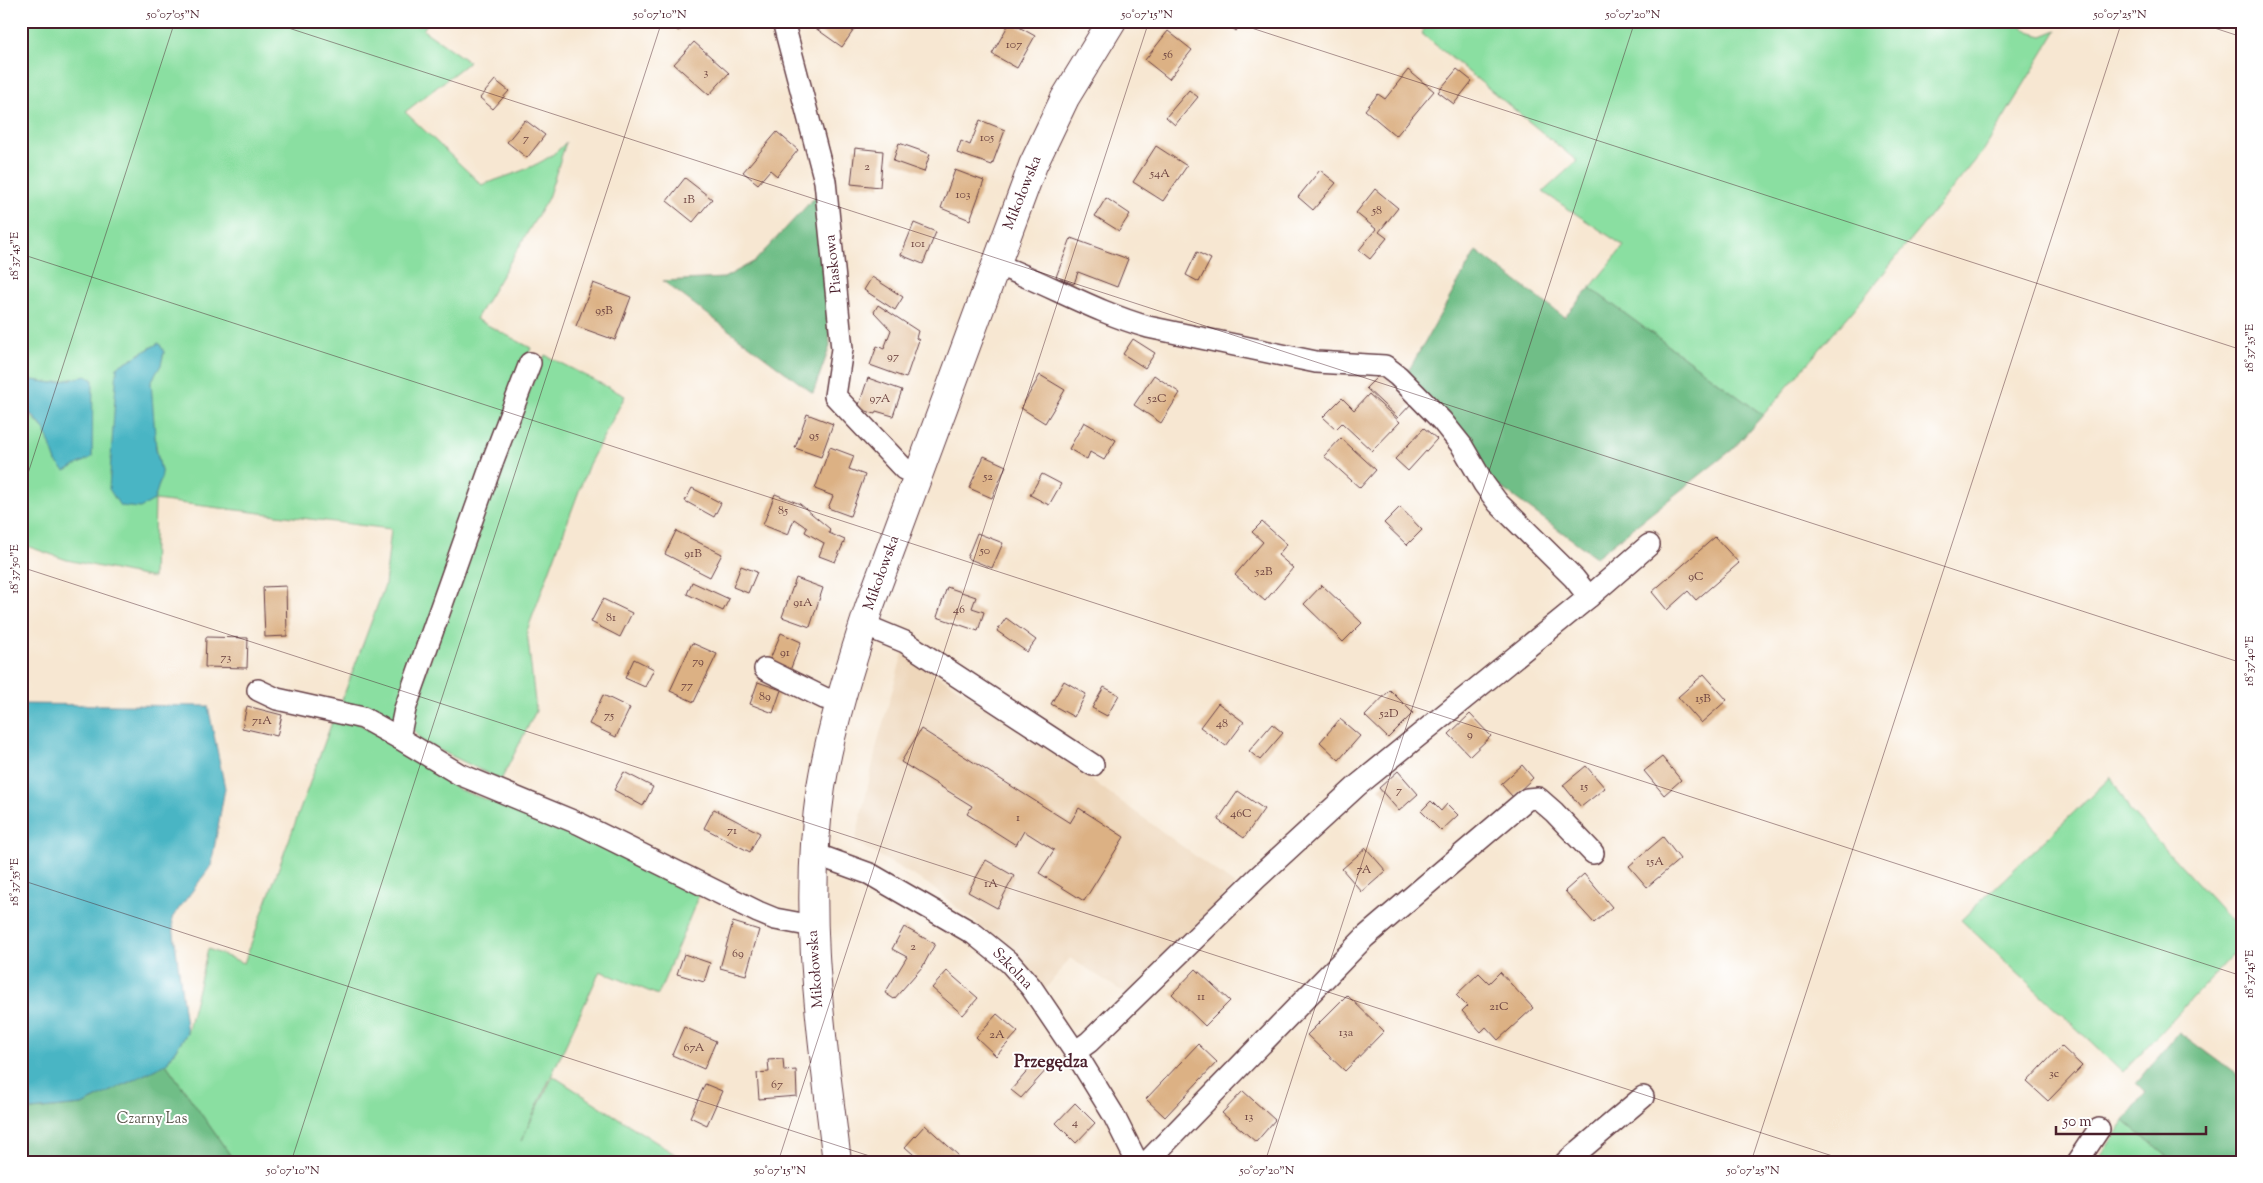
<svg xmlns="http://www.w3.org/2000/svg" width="2263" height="1183" viewBox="0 0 2263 1183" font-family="'Sorts Mill Goudy',serif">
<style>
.built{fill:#eed7bb}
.green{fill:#8adfa1;stroke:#6a7f66;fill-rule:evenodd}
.forest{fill:#6fbe87;stroke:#5c6e59}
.water{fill:#48b5c4;stroke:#496a78}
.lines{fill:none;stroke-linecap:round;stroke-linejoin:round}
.stream{stroke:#48b5c4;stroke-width:6}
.building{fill:#dcb184}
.minor-casing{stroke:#643d44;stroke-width:24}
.major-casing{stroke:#643d44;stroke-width:30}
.minor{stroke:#fff;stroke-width:21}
.major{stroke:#fff;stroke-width:28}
.ticks{fill:none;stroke:#4a1f2b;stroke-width:1;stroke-opacity:0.45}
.labels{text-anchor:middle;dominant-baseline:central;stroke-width:4;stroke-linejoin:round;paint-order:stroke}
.number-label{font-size:12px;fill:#6e4441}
.street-label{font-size:15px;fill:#4a1f2b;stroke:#fff}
.park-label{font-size:15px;fill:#5d594e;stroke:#fff}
.quarter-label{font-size:18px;font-weight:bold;fill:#4a1f2b;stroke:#fff}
.neatline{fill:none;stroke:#4a1f2b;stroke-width:2}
.ticks-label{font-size:12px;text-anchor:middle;fill:#4a1f2b}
</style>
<rect width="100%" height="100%" fill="#fff"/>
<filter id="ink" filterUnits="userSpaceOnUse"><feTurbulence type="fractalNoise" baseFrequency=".02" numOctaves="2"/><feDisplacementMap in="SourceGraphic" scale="10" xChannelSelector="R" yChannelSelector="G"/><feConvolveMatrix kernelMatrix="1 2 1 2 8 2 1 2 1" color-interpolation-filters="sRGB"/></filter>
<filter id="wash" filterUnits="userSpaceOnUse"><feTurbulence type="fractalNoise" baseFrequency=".0096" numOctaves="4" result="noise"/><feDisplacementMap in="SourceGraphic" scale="20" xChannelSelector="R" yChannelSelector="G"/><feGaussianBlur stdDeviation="1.12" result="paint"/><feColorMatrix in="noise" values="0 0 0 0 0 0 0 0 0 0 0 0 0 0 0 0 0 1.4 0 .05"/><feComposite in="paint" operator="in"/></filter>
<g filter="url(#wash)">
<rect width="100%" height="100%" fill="#f7e7d2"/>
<polygon class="built" points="903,653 1029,734 1235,885 1128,995 1070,958 1044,991 1017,956 928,884 855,842 879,737"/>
<g class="green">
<path d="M21 21H429L423 30 469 62 405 112 482 185C511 174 546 166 566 142L548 198 476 319 531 348 486 466 395 722 384 723 339 708 385 585 391 529 155 500 153 578 67 560 21 544V411C43 420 52 440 56 462L86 376 53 383 32 380 21 386ZM159 343 164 353C161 365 155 370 151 381 146 394 158 458 161 475L117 367Z"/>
<polygon points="1431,21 2015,21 2029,32 2042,36 2057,30 1984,150 1851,313 1763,415 1590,288 1624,246 1543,192 1577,161 1421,33"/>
<polygon points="545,355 625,396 589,464 527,631 536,711 501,780 421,741 408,720 524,402"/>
<polygon points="336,711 381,736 460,790 579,833 699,895 658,995 600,971 521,1141 553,1076 687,1162 235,1162 166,1064 187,1033 208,949 244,963"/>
<polygon points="2111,777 2131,812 2242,932 2242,945 2123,1072 1961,920"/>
<polygon points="2125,1121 2174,1162 2096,1162"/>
</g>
<g class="forest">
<polygon points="816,196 821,220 830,346 813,393 663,281 724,278 755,261"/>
<polygon points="1476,251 1564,317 1590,288 1763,415 1733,449 1596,557 1492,481 1405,377"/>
<polygon points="2179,1032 2242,1079 2242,1162 2174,1162 2125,1121 2145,1093 2136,1084"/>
<polygon points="166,1064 235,1162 21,1162 21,1111 82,1105"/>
</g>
<g class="water">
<polygon points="159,343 164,352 161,365 151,382 156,449 162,475 154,500 140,508 120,506 109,489 117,367"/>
<polygon points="86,376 93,380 92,457 65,471 56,462 45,430 32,415 21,411 21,386 32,380 53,383"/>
<polygon points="21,704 208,706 225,788 211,866 172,918 187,1033 166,1064 82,1105 21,1111"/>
</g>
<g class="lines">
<polyline class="stream" points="21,1160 28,1162"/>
</g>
<g id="blocks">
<g class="building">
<polygon points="669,21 689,21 678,31"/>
<polygon points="813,21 860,21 842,47 811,25"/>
<polygon points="1224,21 1241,21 1242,22 1236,31"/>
<polygon points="1010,22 1035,36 1017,68 992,54"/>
<polygon points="1168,31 1192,50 1169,79 1145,60"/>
<polygon points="694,42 729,73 709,95 674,64"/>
<polygon points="1457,69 1472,81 1454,104 1438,92"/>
<polygon points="1408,70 1434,91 1396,136 1365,110 1378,94 1385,99"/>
<polygon points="495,80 509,91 493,109 480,98"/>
<polygon points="1189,90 1198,97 1175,125 1166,117"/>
<polygon points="525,120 545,135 527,158 507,142"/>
<polygon points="980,120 1005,130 992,165 957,153 961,141 970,145"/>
<polygon points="777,132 798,150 777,176 770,170 758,184 743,172"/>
<polygon points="899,143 930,154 924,172 893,161"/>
<polygon points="1156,146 1187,166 1163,201 1133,182"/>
<polygon points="855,148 883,151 880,187 851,184"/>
<polygon points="955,170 984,181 970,220 941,208"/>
<polygon points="1320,170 1336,183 1313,210 1298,197"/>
<polygon points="685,178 712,199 693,222 667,201"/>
<polygon points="1375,189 1398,208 1379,232 1387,238 1370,259 1359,250 1376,229 1356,213"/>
<polygon points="1106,198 1130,214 1119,231 1095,216"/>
<polygon points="914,223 936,232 923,264 901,255"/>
<polygon points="1071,238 1128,259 1117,287 1078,272 1074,284 1056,277"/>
<polygon points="1197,252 1211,259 1199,282 1186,275"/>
<polygon points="872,277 903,297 895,310 864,290"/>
<polygon points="593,283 631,297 615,340 576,326"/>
<polygon points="878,305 918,331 916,338 919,340 906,378 870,365 877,346 884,349 891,330 874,312"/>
<polygon points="1133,339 1155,353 1145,368 1123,354"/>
<polygon points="1382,372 1414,401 1398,418 1366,388"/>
<polygon points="1040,375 1065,390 1045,423 1021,408"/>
<polygon points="1154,375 1180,393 1161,423 1134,405"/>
<polygon points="868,378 902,390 893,416 876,411 875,414 858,408"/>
<polygon points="1369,394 1400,422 1372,451 1342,423 1336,429 1323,417 1342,398 1354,410"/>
<polygon points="807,414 833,424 821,457 795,448"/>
<polygon points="1084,422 1116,440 1104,460 1090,452 1087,459 1069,449"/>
<polygon points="1424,428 1437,439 1408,471 1395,459"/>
<polygon points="1341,438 1376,470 1360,488 1324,456"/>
<polygon points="830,447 854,456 849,469 865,475 850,516 828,508 833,496 815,489"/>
<polygon points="984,456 1006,466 992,498 969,488"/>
<polygon points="1042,474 1061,484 1049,505 1030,495"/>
<polygon points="692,488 721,503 714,517 685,501"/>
<polygon points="775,494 800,504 830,529 829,533 845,540 835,562 819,556 824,543 805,532 807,528 794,519 788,535 763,525"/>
<polygon points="1400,507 1422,530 1407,545 1384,523"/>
<polygon points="1262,522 1287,544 1278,555 1293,568 1265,601 1235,575 1263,542 1252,532"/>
<polygon points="676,531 722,554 710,577 665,554"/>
<polygon points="977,533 1003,543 992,568 967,558"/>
<polygon points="1715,537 1739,563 1696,600 1688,591 1667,610 1652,592"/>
<polygon points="741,566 757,572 748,593 733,587"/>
<polygon points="796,578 823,588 810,627 782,617"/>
<polygon points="692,582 729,599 723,611 687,594"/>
<polygon points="1322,585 1362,623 1343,642 1304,604"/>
<polygon points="286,586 287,636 265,637 263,587"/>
<polygon points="947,587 976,597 972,608 984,612 978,631 937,617"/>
<polygon points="603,599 632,613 620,637 591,622"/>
<polygon points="1006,618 1036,640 1027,652 997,631"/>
<polygon points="781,633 801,642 789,673 768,664"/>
<polygon points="206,637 248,638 247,668 205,667"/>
<polygon points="692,643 717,654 694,702 670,691"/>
<polygon points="634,659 654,669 645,687 625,678"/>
<polygon points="1704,674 1727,700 1701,723 1678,697"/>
<polygon points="1064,681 1086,694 1074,717 1051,704"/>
<polygon points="758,682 781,690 773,713 750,704"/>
<polygon points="1104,687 1119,695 1107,716 1092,708"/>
<polygon points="1390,690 1413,713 1388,738 1365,716"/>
<polygon points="603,695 630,708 616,737 589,724"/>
<polygon points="1218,703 1244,722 1226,746 1200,727"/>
<polygon points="247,706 282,715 277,736 242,728"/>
<polygon points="1470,714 1491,736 1470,756 1449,734"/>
<polygon points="1340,719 1360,736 1339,760 1320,742"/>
<polygon points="1272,724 1283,733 1260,760 1249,751"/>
<polygon points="921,729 1070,823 1079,808 1124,837 1084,901 1039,873 1054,850 1024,831 1016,845 967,814 972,806 901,762"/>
<polygon points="1662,757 1681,780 1664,795 1644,771"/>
<polygon points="1522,765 1533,778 1513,797 1501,784"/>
<polygon points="1586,766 1605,788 1581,807 1563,785"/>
<polygon points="1398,771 1418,794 1399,811 1379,788"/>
<polygon points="624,772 653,787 643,806 614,790"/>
<polygon points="1238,791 1264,809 1244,838 1218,820"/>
<polygon points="1431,801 1441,811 1447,804 1458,815 1441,831 1421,811"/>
<polygon points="714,809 760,833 750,852 704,828"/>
<polygon points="1663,837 1680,859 1647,887 1629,866"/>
<polygon points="1366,848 1386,871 1362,892 1342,869"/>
<polygon points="986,860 1014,876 997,908 968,892"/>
<polygon points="1584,874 1612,907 1594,923 1565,891"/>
<polygon points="733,922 759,930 746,975 720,968"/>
<polygon points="904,927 935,944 923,966 894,999 885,993 907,957 892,949"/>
<polygon points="684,954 710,963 704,982 677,974"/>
<polygon points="1196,969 1230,1001 1205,1026 1172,994"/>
<polygon points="947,971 978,998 963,1015 932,988"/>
<polygon points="1500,972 1533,1008 1498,1040 1486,1027 1481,1032 1462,1011 1467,1006 1456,995 1479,973 1489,983"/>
<polygon points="1347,995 1384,1031 1345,1071 1307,1035"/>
<polygon points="997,1014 1018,1032 996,1056 976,1037"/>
<polygon points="684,1027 716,1041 704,1069 672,1055"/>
<polygon points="1198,1044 1217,1062 1165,1117 1146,1099"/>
<polygon points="2061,1046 2082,1066 2048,1101 2027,1082"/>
<polygon points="783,1059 784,1071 796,1070 797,1096 759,1099 757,1073 769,1072 768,1060"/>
<polygon points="1038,1059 1048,1068 1021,1098 1011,1090"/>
<polygon points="705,1084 722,1091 707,1125 690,1117"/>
<polygon points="1243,1091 1275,1120 1256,1142 1222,1113"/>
<polygon points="1075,1103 1095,1123 1076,1143 1056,1123"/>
<polygon points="925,1125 958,1155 953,1162 922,1162 905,1147"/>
</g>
</g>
</g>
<g filter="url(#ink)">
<use href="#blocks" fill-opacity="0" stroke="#643d44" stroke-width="1"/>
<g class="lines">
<g class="minor-casing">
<g id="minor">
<polyline points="783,21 825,181 842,349 835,396 904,469 918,475"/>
<path d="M995 264C1047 283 1095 312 1148 327L1316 362 1385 366 1398 376 1442 421 1462 446 1484 484 1498 503 1574 578 1589 597 1358 785 1257 878 1089 1042 1075 1052"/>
<polyline points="530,363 493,460 405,709 399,738 459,774 580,824 758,912 775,919 813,926"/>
<polyline points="1589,597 1649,545"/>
<polyline points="864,625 905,642 1093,765"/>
<polyline points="765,669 824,698 840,702"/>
<polyline points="258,690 277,699 363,718 399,738"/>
<polyline points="815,854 870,874 974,934 1010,963 1031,987 1075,1052 1113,1114 1137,1162"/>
<polyline points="1147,1162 1365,937 1527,799 1538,798 1554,812 1593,853"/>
<polyline points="1566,1162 1643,1097"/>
<polyline points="2077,1162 2099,1129"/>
</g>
</g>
<g class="major-casing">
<path id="major" d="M837 1162C822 1037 802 913 821 787 831 726 850 667 869 608L1033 165 1065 98 1112 21"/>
</g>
<use href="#minor" class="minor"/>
<use href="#major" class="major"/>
</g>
</g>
<path class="ticks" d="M267 21 2242 663M1230 21 2242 350M2193 21 2242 37M21 254 2242 976M21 495 175 21M21 567 1851 1162M21 880 888 1162M291 1162 662 21M778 1162 1149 21M1265 1162 1635 21M1751 1162 2122 21M2238 1162 2242 1150"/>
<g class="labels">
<g class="number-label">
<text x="1014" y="45">107</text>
<text x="1168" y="55">56</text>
<text x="706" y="73">3</text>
<text x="987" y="138">105</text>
<text x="526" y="139">7</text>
<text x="867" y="167">2</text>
<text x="1160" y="174">54A</text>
<text x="963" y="195">103</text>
<text x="689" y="200">1B</text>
<text x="1377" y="211">58</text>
<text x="918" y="244">101</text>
<text x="604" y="311">95B</text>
<text x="893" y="357">97</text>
<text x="880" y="399">97A</text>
<text x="1157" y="399">52C</text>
<text x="814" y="436">95</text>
<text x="988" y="477">52</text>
<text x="783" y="511">85</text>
<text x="985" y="551">50</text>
<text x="693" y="554">91B</text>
<text x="1264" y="572">52B</text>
<text x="1696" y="577">9C</text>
<text x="803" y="603">91A</text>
<text x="959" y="610">46</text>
<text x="611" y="618">81</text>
<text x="785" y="653">91</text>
<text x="226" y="658">73</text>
<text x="698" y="662">79</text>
<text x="687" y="686">77</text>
<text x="765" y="697">89</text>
<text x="1703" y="699">15B</text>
<text x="1389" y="714">52D</text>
<text x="609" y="716">75</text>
<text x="262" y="721">71A</text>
<text x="1222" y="724">48</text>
<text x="1470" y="735">9</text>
<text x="1584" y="787">15</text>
<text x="1399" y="791">7</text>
<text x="1241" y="814">46C</text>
<text x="1018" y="818">1</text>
<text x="732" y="831">71</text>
<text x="1655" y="862">15A</text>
<text x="1364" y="870">7A</text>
<text x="991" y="884">1A</text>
<text x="913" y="947">2</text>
<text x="738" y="954">69</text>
<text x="1201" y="997">11</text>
<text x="1499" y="1007">21C</text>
<text x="1346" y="1033">13a</text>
<text x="997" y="1035">2A</text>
<text x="694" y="1048">67A</text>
<text x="2054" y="1074">3c</text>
<text x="777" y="1085">67</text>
<text x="1249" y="1117">13</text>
<text x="1075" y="1123">4</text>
</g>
<g class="street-label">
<text transform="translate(1023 193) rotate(-68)">Mikołowska</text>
<text transform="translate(834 264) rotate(-96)">Piaskowa</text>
<text transform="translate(882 573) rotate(-70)">Mikołowska</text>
<text transform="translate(816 969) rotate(-94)">Mikołowska</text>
<text transform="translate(1012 969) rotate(46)">Szkolna</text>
</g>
<g class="park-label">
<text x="152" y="1119">Czarny Las</text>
</g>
<g class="quarter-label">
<text x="1051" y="1063">Przegędza</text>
</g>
</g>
<rect width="2263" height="1183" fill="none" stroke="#fff" stroke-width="55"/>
<path d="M2056 1126v8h150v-8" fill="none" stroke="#4a1f2b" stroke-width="2.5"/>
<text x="2063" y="1126" font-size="15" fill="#4a1f2b" stroke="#ffffff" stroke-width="4" paint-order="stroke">50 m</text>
<rect x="28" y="28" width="2208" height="1128" class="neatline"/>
<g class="ticks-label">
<text x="173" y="18">50°07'05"N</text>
<text x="660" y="18">50°07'10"N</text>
<text x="1147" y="18">50°07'15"N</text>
<text x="1633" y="18">50°07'20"N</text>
<text x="2120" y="18">50°07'25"N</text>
<text transform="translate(14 256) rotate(-90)" y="4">18°37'45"E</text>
<text transform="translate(2249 348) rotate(-90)" y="4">18°37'35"E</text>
<text transform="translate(14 569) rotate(-90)" y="4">18°37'50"E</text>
<text transform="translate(2249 661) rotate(-90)" y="4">18°37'40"E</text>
<text transform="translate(14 882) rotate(-90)" y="4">18°37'55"E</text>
<text transform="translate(2249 974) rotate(-90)" y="4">18°37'45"E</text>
<text x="293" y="1174">50°07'10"N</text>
<text x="780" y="1174">50°07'15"N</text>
<text x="1267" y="1174">50°07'20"N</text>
<text x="1753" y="1174">50°07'25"N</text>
</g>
</svg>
